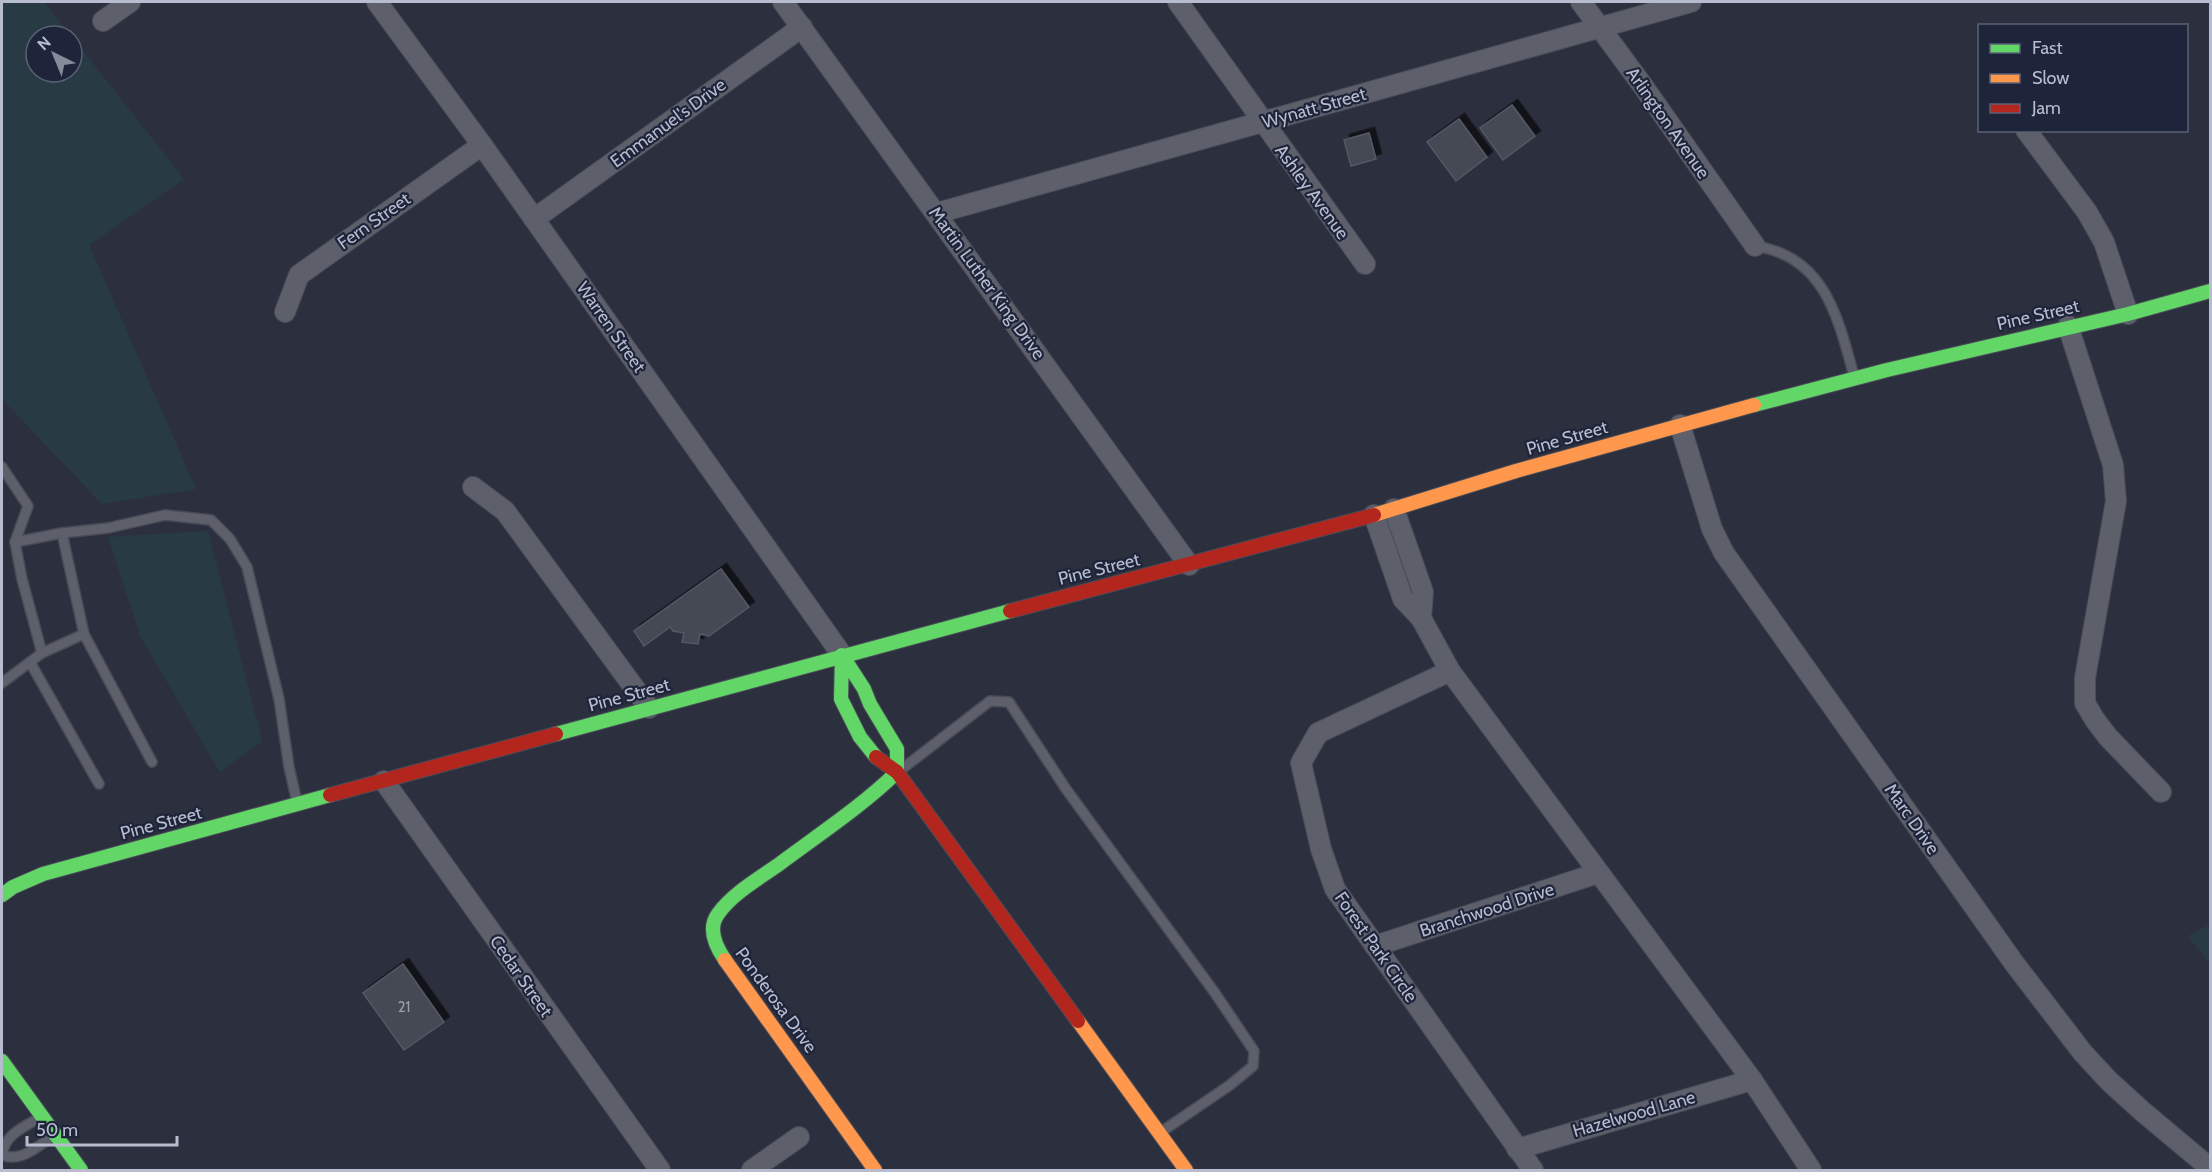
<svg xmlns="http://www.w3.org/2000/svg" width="2212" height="1172" viewBox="0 0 2212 1172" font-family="Cabin,sans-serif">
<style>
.green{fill:#283b45}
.building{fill:#444853;stroke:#545865;stroke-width:1.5;filter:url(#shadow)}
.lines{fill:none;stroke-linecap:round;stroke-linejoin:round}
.lane-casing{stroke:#494c57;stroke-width:12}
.street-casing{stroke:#494c57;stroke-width:22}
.fast-casing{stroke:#494c57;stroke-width:16}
.slow-casing{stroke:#494c57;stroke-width:16}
.jam-casing{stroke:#494c57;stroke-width:16}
.lane{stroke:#5d606b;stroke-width:9}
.street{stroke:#5d606b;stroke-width:20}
.fast{stroke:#63d668;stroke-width:14}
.slow{stroke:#ff974d;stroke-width:14}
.jam{stroke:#b3261e;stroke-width:14}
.labels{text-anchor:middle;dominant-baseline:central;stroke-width:4.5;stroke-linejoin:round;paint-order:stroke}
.number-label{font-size:15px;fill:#9a9faf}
.street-label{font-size:18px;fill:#b7bcce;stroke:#1e243a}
</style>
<defs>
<filter id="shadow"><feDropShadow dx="5.5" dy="-5.5" stdDeviation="0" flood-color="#0009"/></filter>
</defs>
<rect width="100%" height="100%" fill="#2c303e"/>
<g class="green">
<polygon points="2,2 44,2 71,36 36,36 36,72 72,72 72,37 184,179 89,245 196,489 102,504 2,399"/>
<polygon points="208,531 262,741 220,772 141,638 108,537"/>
<polygon points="2210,924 2210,965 2188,936"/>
</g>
<g class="building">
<polygon points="1512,105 1535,136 1503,160 1480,128"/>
<polygon points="1459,119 1487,157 1456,181 1427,142"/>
<polygon points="1369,133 1376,159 1351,166 1344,140"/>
<polygon points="721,569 749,607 709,636 700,634 698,644 682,642 684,633 673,631 670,627 644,646 634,631"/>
<polygon points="403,964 444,1022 404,1050 363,993"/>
</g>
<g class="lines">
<g class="lane-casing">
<g id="lane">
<path d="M1755 246C1825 256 1838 318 1854 376"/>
<polyline points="2,467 28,506 15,542 22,579 42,653"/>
<polyline points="62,533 84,634"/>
<polyline points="15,542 62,533 108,528 165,515 211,520 230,539 247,567 279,699 289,767 297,802"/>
<polyline points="30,662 99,784"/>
<polyline points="2,683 42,653 84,634 152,762"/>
<polyline points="902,769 990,701 1009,702 1066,789 1215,993 1254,1051 1253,1066 1230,1085 1161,1132"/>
<path d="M2 1154C6 1134 21 1129 37 1119"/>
<path d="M2 1155C21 1162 34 1149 50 1138"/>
</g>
</g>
<g class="street-casing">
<g id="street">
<polyline points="377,2 482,145 842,655"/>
<polyline points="783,2 1189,565"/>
<polyline points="1178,2 1365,264"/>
<polyline points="1581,2 1643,86 1755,246"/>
<polyline points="103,21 130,2"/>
<polyline points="2026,130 2087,212 2104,242 2128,314"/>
<polyline points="937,213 1691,2"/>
<polyline points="534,219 802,27"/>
<polyline points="285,312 299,275 482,145"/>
<polyline points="2068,326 2113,465 2116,501 2085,678 2085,703 2095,720 2108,737 2161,792"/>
<polyline points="1680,425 1712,529 1724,553 2014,963 2083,1053 2109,1081 2142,1111 2210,1168"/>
<polyline points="473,487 505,511 649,708"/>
<polyline points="1394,509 1423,592 1421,618"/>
<polyline points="1374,515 1403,599 1421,618 1450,671 1752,1080 1811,1170"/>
<polyline points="1450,671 1318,733 1301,763 1321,849 1335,889 1533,1170"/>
<polyline points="384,781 660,1170"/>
<polyline points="1375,946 1598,873"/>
<polyline points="1517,1149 1752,1080"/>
<polyline points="752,1170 799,1137"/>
</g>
</g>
<g class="fast-casing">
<g id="fast">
<polyline points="1754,405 1887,370 2128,314 2210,291"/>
<polyline points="556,734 1010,611"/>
<polyline points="2,895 13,887 43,874 330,795"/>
<path d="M725 960C716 947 707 929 718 914 732 894 758 879 778 865 818 835 861 807 897 772V749L870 704 864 689 842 655 841 699 860 737 876 757"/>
<polyline points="2,1061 81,1170"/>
</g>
</g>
<g class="slow-casing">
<g id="slow">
<polyline points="1374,515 1516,471 1754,405"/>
<polyline points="725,960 875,1170"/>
<polyline points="1078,1021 1186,1170"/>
</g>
</g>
<g class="jam-casing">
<g id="jam">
<polyline points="1010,611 1374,515"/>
<polyline points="876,757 897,772 1078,1021"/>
<polyline points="330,795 556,734"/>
</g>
</g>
<use href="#lane" class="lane"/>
<use href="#street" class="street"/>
<use href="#fast" class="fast"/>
<use href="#slow" class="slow"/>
<use href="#jam" class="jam"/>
</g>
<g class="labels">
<g class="number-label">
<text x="404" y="1007">21</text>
</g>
<g class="street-label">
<text transform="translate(1314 108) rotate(-16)">Wynatt Street</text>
<text transform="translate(668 123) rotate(-36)">Emmanuel's Drive</text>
<text transform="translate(1668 123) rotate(55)">Arlington Avenue</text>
<text transform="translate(1312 192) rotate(54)">Ashley Avenue</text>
<text transform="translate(374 221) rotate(-35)">Fern Street</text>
<text transform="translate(987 283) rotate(54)">Martin Luther King Drive</text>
<text transform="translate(2038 315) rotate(-13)">Pine Street</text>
<text transform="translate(611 327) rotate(55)">Warren Street</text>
<text transform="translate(1567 438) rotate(-16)">Pine Street</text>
<text transform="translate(1099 569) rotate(-14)">Pine Street</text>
<text transform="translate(629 695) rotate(-15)">Pine Street</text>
<text transform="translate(1912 819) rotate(55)">Marc Drive</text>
<text transform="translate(161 823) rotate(-15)">Pine Street</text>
<text transform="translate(1487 910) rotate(-18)">Branchwood Drive</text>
<text transform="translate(1376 947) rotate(55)">Forest Park Circle</text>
<text transform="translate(521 976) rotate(55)">Cedar Street</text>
<text transform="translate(776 1000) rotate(54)">Ponderosa Drive</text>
<text transform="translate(1634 1114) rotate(-16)">Hazelwood Lane</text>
</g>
</g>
<rect width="2212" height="1172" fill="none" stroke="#b7bcce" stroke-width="6"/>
<rect x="1978" y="24" width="210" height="108" fill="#1e243a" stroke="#5b6175" stroke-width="1.5"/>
<rect x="1990" y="44" width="30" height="9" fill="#63d668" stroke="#5b6175" stroke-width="1.5"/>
<text x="2032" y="54" font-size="18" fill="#b7bcce">Fast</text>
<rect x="1990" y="74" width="30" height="9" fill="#ff974d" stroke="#5b6175" stroke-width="1.5"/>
<text x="2032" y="84" font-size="18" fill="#b7bcce">Slow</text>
<rect x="1990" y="104" width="30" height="9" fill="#b3261e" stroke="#5b6175" stroke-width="1.5"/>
<text x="2032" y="114" font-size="18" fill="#b7bcce">Jam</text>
<g transform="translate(54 54) rotate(317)"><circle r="28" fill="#1e243a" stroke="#5b6175" stroke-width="1.5"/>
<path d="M0-4.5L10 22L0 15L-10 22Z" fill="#868b9c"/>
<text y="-9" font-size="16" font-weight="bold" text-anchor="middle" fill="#b7bcce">N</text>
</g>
<path d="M27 1136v9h150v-9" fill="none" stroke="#b7bcce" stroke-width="3"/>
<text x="36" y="1136" font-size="18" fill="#b7bcce" stroke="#1e243a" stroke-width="4.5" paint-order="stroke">50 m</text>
</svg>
